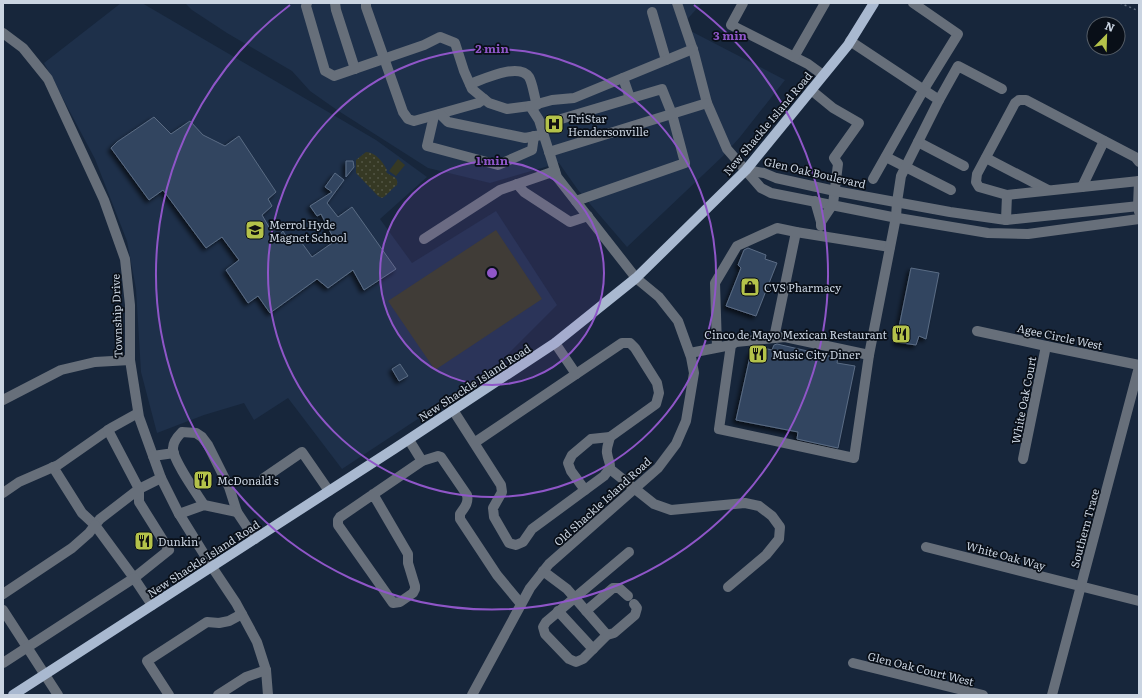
<svg xmlns="http://www.w3.org/2000/svg" width="1142" height="698" viewBox="0 0 1142 698" font-family="Literata,serif">
<style>
.built{fill:#1e304a}
.grass{fill:#363924}
.park{fill:url(#park-dots)}
.building{fill:#304561;stroke:#5b6c84;filter:url(#shadow)}
.lines{fill:none;stroke-linecap:round;stroke-linejoin:round}
.path{stroke:#606d7f;stroke-width:1.5;stroke-dasharray:2 3;stroke-linecap:butt}
.minor{stroke:#676f7a;stroke-width:10}
.major{stroke:#a9b9d0;stroke-width:10}
.ring{fill:none;stroke:#8f56c8;stroke-width:2}
.labels{text-anchor:middle;dominant-baseline:central;stroke-width:3.5;stroke-linejoin:round;paint-order:stroke}
.poi-label{font-size:11px;fill:#cad4e1;stroke:#090f18;text-anchor:start}
.street-label{font-size:11px;fill:#cad4e1;stroke:#090f18}
.centre{fill:#8f56c8;stroke:#090f18;stroke-width:2}
.ring-label{font-size:12px;text-anchor:middle;font-weight:bold;fill:#8f56c8;stroke:#090f18;stroke-width:3.5;stroke-linejoin:round;paint-order:stroke}
</style>
<defs>
<pattern id="park-dots" width="8" height="8" patternUnits="userSpaceOnUse"><rect width="8" height="8" fill="#363924"/><path d="M2 2h.1M6 6h.1" fill="none" stroke="#525544" stroke-width="1.8" stroke-linecap="round"/></pattern>
<filter id="shadow"><feDropShadow dx="-3" dy="3" stdDeviation="2" flood-color="#0009"/></filter>
</defs>
<rect width="100%" height="100%" fill="#17263b"/>
<g class="built">
<polygon points="121,3 142,3 376,140 427,177 380,219 412,263 496,211 557,305 492,370 342,469 288,398 254,420 244,403 204,415 157,433 141,372 136,289 127,241 95,159 44,63"/>
<polygon points="185,3 702,3 681,26 785,80 740,137 723,156 627,247 578,190 559,163 490,183 428,168 337,110 310,91 292,71 227,33 192,10"/>
</g>
<g class="grass">
<polygon points="398,159 405,165 396,176 389,171"/>
<polygon points="496,230 542,299 435,370 388,301"/>
</g>
<path class="park" d="M366 152C375 152 383 162 387 170L386 172C391 177 399 176 397 185 391 189 388 195 382 198L378 196 356 173V160Z"/>
<g class="building">
<polygon points="154,117 171,134 190,121 203,135 225,146 239,136 276,192 268,199 272,206 262,215 276,239 283,231 291,245 299,239 312,257 335,241 321,214 317,216 310,206 332,192 325,187 335,173 344,180 327,203 338,217 352,207 396,269 364,290 353,270 328,288 317,279 270,313 258,296 248,303 226,270 239,260 222,237 206,248 163,190 149,200 111,148 117,142"/>
<polygon points="346,161 353,161 354,167 346,177"/>
<polygon points="748,248 766,255 765,259 777,263 756,316 726,306 741,268 738,265 744,250"/>
<polygon points="911,268 939,273 926,339 919,336 916,345 896,342"/>
<polygon points="777,344 838,358 837,363 855,366 838,448 797,439 798,432 736,420 751,352 758,347 772,350 774,345"/>
<polygon points="400,364 408,376 399,381 392,369"/>
</g>
<g class="lines">
<polyline class="path" points="1120,3 1139,11"/>
<g class="minor">
<polyline points="307,3 306,6 325,71 334,76 424,45 440,37 455,43 464,71 472,89 489,103 507,109 530,106 539,120 557,177 636,278 659,297 678,321 691,357 694,373 686,421 676,444 658,468 549,564 530,588 472,695"/>
<polyline points="335,3 336,10 355,69"/>
<polyline points="366,3 366,7 403,112 408,119 414,121 478,103 484,99"/>
<polyline points="677,3 694,53 707,103 727,149 761,188 771,193 892,217 988,233 1028,234 1139,219"/>
<polyline points="743,3 731,25 808,64 823,75"/>
<polyline points="652,12 666,60"/>
<polyline points="3,33 23,48 48,79 104,200 125,259 130,305 130,360 139,417 161,478 178,512 212,567 236,603 257,642 266,670 268,695"/>
<polyline points="794,57 825,3"/>
<polyline points="623,78 630,98"/>
<path d="M470 84C484 79 519 62 529 77 533 84 534 96 537 105"/>
<polyline points="811,90 833,108 859,123 834,158 838,164 833,204 821,222"/>
<polyline points="939,100 958,66 1002,89"/>
<polyline points="530,106 552,100 574,98 693,49"/>
<polyline points="440,114 448,122 525,138 541,135"/>
<polyline points="434,116 427,146 498,165 532,150 534,136"/>
<polyline points="541,125 662,89 672,114 685,163 576,201"/>
<polyline points="918,142 964,166"/>
<polyline points="549,152 707,103"/>
<polyline points="886,157 951,190"/>
<polyline points="986,158 1048,190"/>
<polyline points="746,170 764,173 776,178 835,191 950,212 1006,220 1139,206"/>
<polyline points="873,179 924,89 958,34 913,3"/>
<polyline points="517,184 524,192 570,222 588,216"/>
<polyline points="1082,187 1104,141"/>
<polyline points="1007,195 1139,181"/>
<polyline points="815,201 821,222 821,226"/>
<polyline points="1139,212 1138,206 1139,181"/>
<polyline points="1006,220 1007,195 979,187 976,182 977,174 1015,103 1019,100 1026,100 1135,157 1139,162"/>
<polyline points="424,239 500,190 555,171"/>
<polyline points="977,331 1046,346 1139,365"/>
<polyline points="774,338 796,232"/>
<polyline points="555,343 576,374"/>
<polyline points="731,345 719,429 854,458 869,355"/>
<polyline points="717,347 715,283 737,246 777,228 796,232 890,247"/>
<polyline points="690,353 731,345 736,342 785,337 869,355 896,217 897,202 901,176 939,100 850,41"/>
<polyline points="3,400 61,370 95,362 130,360"/>
<path d="M453 410 501 485 502 492 493 508 494 517 509 543 516 545 523 542 532 529 604 476C614 464 609 466 607 453 606 448 609 442 610 437L656 404 659 393 657 383 635 348 630 343H622L474 443"/>
<polyline points="409,440 422,461"/>
<polyline points="153,456 174,453"/>
<polyline points="1023,459 1046,346"/>
<polyline points="53,467 82,513 95,525 100,519 139,489 161,478"/>
<polyline points="610,469 654,504 671,510 745,503 759,506 772,516 780,527 779,539 766,555 728,587"/>
<polyline points="264,478 302,452 329,491"/>
<polyline points="585,490 571,471 568,463 572,455 591,439 610,437"/>
<polyline points="3,493 19,482 58,465 111,428 138,413"/>
<path d="M373 494 408 554V563L415 586V589L413 593 400 602 393 603 338 525V520L340 517 422 461 438 456 441 457 467 495C469 503 464 508 460 514V519L497 575 521 604"/>
<path d="M204 505C197 494 172 459 173 448 173 442 178 436 182 432L196 433 202 437 208 445 229 487 237 512 255 539"/>
<polyline points="179,514 204,505 237,512"/>
<polyline points="926,547 1139,601"/>
<polyline points="629,552 546,622 543,627 545,634 569,659 576,662 583,659 607,635 614,633 635,615 637,608 634,604"/>
<polyline points="543,571 567,589 607,635"/>
<polyline points="3,594 72,548 89,533 95,525 134,578 169,550 139,502 139,489 108,430"/>
<polyline points="3,610 58,695"/>
<polyline points="558,611 593,649"/>
<polyline points="586,611 613,588 619,588 628,596"/>
<polyline points="3,663 134,578 152,605"/>
<polyline points="853,663 983,695"/>
<polyline points="169,695 147,661 207,622 219,623 229,621 242,614"/>
<polyline points="218,695 246,677 266,670"/>
<polyline points="1052,695 1139,367"/>
</g>
<polyline class="major" points="13,695 394,449 555,343 636,278 746,170 848,45 874,3"/>
</g>
<circle cx="492" cy="273" r="112" fill="#8f56c8" fill-opacity=".12"/>
<g class="ring">
<circle cx="492" cy="273" r="112"/>
<circle cx="492" cy="273" r="224"/>
<path d="M694 5A336 336 0 1 1 290 5"/>
</g>
<defs>
<g id="hospital-square" transform="scale(1)"><rect x="-9" y="-9" width="18" height="18" rx="4" fill="#b4c24a" stroke="#090f18"/><path d="M-5-5h3v3.5h4V-5h3V5h-3V1.5h-4V5h-3Z" fill="#111"/></g>
<g id="school-square" transform="scale(1)"><rect x="-9" y="-9" width="18" height="18" rx="4" fill="#b4c24a" stroke="#090f18"/><path d="M0-5L7-2L0 1L-7-2ZM-4 1L0 2.5L4 1V4Q0 6-4 4Z" fill="#111"/></g>
<g id="shop-square" transform="scale(1)"><rect x="-9" y="-9" width="18" height="18" rx="4" fill="#b4c24a" stroke="#090f18"/><path d="M-5-2.5h2.3a2.7 3.5 0 0 1 5.4 0H5L5.5 6h-11ZM-1.5-2.5h3a1.5 2.3 0 0 0-3 0Z" fill="#111"/></g>
<g id="restaurant-square" transform="scale(1)"><rect x="-9" y="-9" width="18" height="18" rx="4" fill="#b4c24a" stroke="#090f18"/><path d="M-5-6h1v4h1v-4h1v4h1v-4h1v5L-1.5 .5V6h-2V.5L-5-1ZM5-6V6H3V1.5H1.5Q1.5-4 5-6Z" fill="#111"/></g>
</defs>
<g fill-rule="evenodd">
<use href="#hospital-square" x="554" y="124"/>
<use href="#school-square" x="255" y="230"/>
<use href="#shop-square" x="750" y="287"/>
<use href="#restaurant-square" x="901" y="334"/>
<use href="#restaurant-square" x="758" y="354"/>
<use href="#restaurant-square" x="203" y="480"/>
<use href="#restaurant-square" x="144" y="541"/>
</g>
<g class="labels">
<g class="poi-label">
<text x="568" y="118">TriStar<tspan x="568" dy="13">Hendersonville</tspan></text>
<text x="269" y="224">Merrol Hyde<tspan x="269" dy="13">Magnet School</tspan></text>
<text x="764" y="287">CVS Pharmacy</text>
<text x="887" y="334" text-anchor="end">Cinco de Mayo Mexican Restaurant</text>
<text x="772" y="354">Music City Diner</text>
<text x="217" y="480">McDonald's</text>
<text x="158" y="541">Dunkin'</text>
</g>
<g class="street-label">
<text transform="translate(767 123) rotate(-50)">New Shackle Island Road</text>
<text transform="translate(815 172) rotate(13)">Glen Oak Boulevard</text>
<text transform="translate(116 316) rotate(-92)">Township Drive</text>
<text transform="translate(1060 336) rotate(12)">Agee Circle West</text>
<text transform="translate(474 382) rotate(-33)">New Shackle Island Road</text>
<text transform="translate(1023 400) rotate(-79)">White Oak Court</text>
<text transform="translate(602 501) rotate(-42)">Old Shackle Island Road</text>
<text transform="translate(1084 528) rotate(-75)">Southern Trace</text>
<text transform="translate(1006 555) rotate(15)">White Oak Way</text>
<text transform="translate(203 558) rotate(-33)">New Shackle Island Road</text>
<text transform="translate(921 668) rotate(14)">Glen Oak Court West</text>
</g>
</g>
<circle cx="492" cy="273" r="6" class="centre"/>
<g class="ring-label">
<text x="730" y="40">3 min</text>
<text x="492" y="53">2 min</text>
<text x="492" y="165">1 min</text>
</g>
<rect width="1142" height="698" fill="none" stroke="#cad4e1" stroke-width="8"/>
<g transform="translate(1106 36) rotate(23)"><circle r="19" fill="#090f18" stroke="#565e68"/>
<path d="M0-3L7 15L0 10L-7 15Z" fill="#b4c24a"/>
<text y="-6" font-size="11" font-weight="bold" text-anchor="middle" fill="#cad4e1">N</text>
</g>
</svg>
